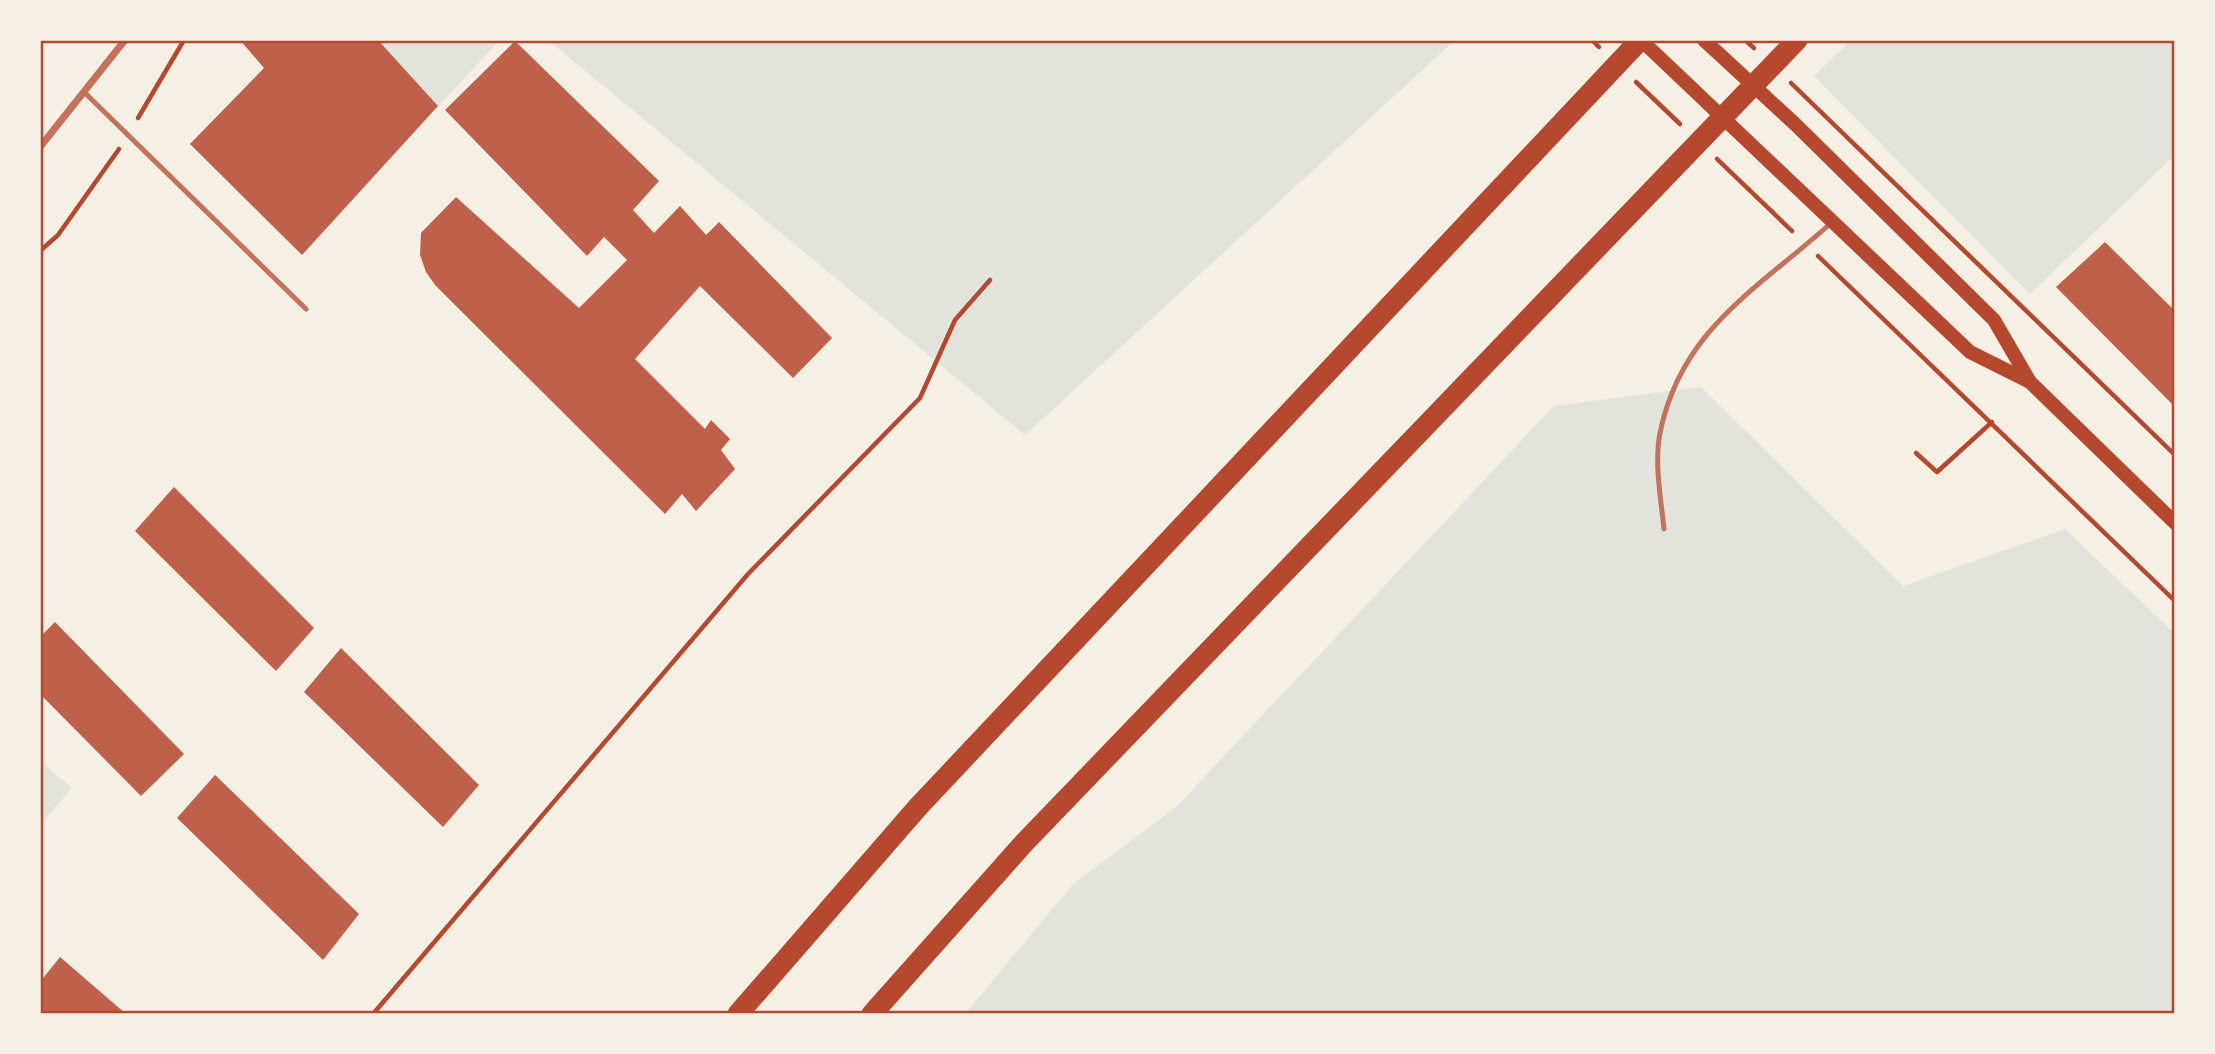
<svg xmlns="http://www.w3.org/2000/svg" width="2215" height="1054" viewBox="0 0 2215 1054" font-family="'Titillium Web',sans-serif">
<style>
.green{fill:#e2e4dc}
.building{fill:#bf614a}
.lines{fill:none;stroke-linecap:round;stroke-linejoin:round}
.path{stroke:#b5482f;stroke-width:4.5}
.service{stroke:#c5725c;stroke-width:5}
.minor{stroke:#c5725c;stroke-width:7}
.secondary{stroke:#b5482f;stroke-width:14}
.motorway{stroke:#b5482f;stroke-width:21}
.neatline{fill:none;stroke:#b5482f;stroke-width:2.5}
</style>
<rect width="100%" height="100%" fill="#f6efe4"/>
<g class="green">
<polygon points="380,40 500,40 438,106"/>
<polygon points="548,40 1455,40 1025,435"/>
<polygon points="1851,40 2175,40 2175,155 2030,294 1814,76"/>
<polygon points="1701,387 1903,586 2065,529 2175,634 2175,1014 965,1014 1074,883 1175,808 1554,406"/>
<polygon points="40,761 72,788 40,825"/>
</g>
<g class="building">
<polygon points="240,40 378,40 438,106 302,255 190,144 264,68"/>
<polygon points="515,41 659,181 633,210 654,233 680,206 706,235 719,222 832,338 793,378 700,286 635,359 705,429 711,420 730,439 721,450 735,469 696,511 682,494 665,514 435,285 426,272 420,255 421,233 456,197 579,308 627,260 604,237 587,256 445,110"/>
<polygon points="2105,242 2175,311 2175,407 2056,287"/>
<polygon points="174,487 314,628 276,671 135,531"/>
<polygon points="55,622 184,754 141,796 40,694 40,637"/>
<polygon points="341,648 479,785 443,827 304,692"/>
<polygon points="215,775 359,914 323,960 177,818"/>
<polygon points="60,957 126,1014 40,1014 40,982"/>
</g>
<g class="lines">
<g class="path">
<polyline points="1592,40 1599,47"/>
<polyline points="1745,40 1754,48"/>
<polyline points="1636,82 1680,124"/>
<polyline points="1791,83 2175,455"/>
<polyline points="138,118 184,40"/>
<polyline points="1717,159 1792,231"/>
<polyline points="40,251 58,235 119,149"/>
<polyline points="1818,256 2175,601"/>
<polyline points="1916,453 1937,472 1992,422"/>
<polyline points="373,1014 748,574 920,398 955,320 990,280"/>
</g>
<g class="service">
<polyline points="85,93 306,309"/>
<path d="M1664 529C1661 499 1654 463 1660 433 1681 329 1758 289 1831 223"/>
</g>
<polyline class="minor" points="40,147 125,40"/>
<g class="secondary">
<polyline points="1641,40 1970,352 2030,382"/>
<polyline points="1704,40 1796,125 1994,320 2030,382 2175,523"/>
</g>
<g class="motorway">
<polyline points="738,1014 918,807 1640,40"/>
<polyline points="872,1014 1024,843 1797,40"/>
</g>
</g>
<rect width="2215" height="1054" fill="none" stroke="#f6efe4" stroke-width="84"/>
<rect x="42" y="42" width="2131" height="970" class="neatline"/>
</svg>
